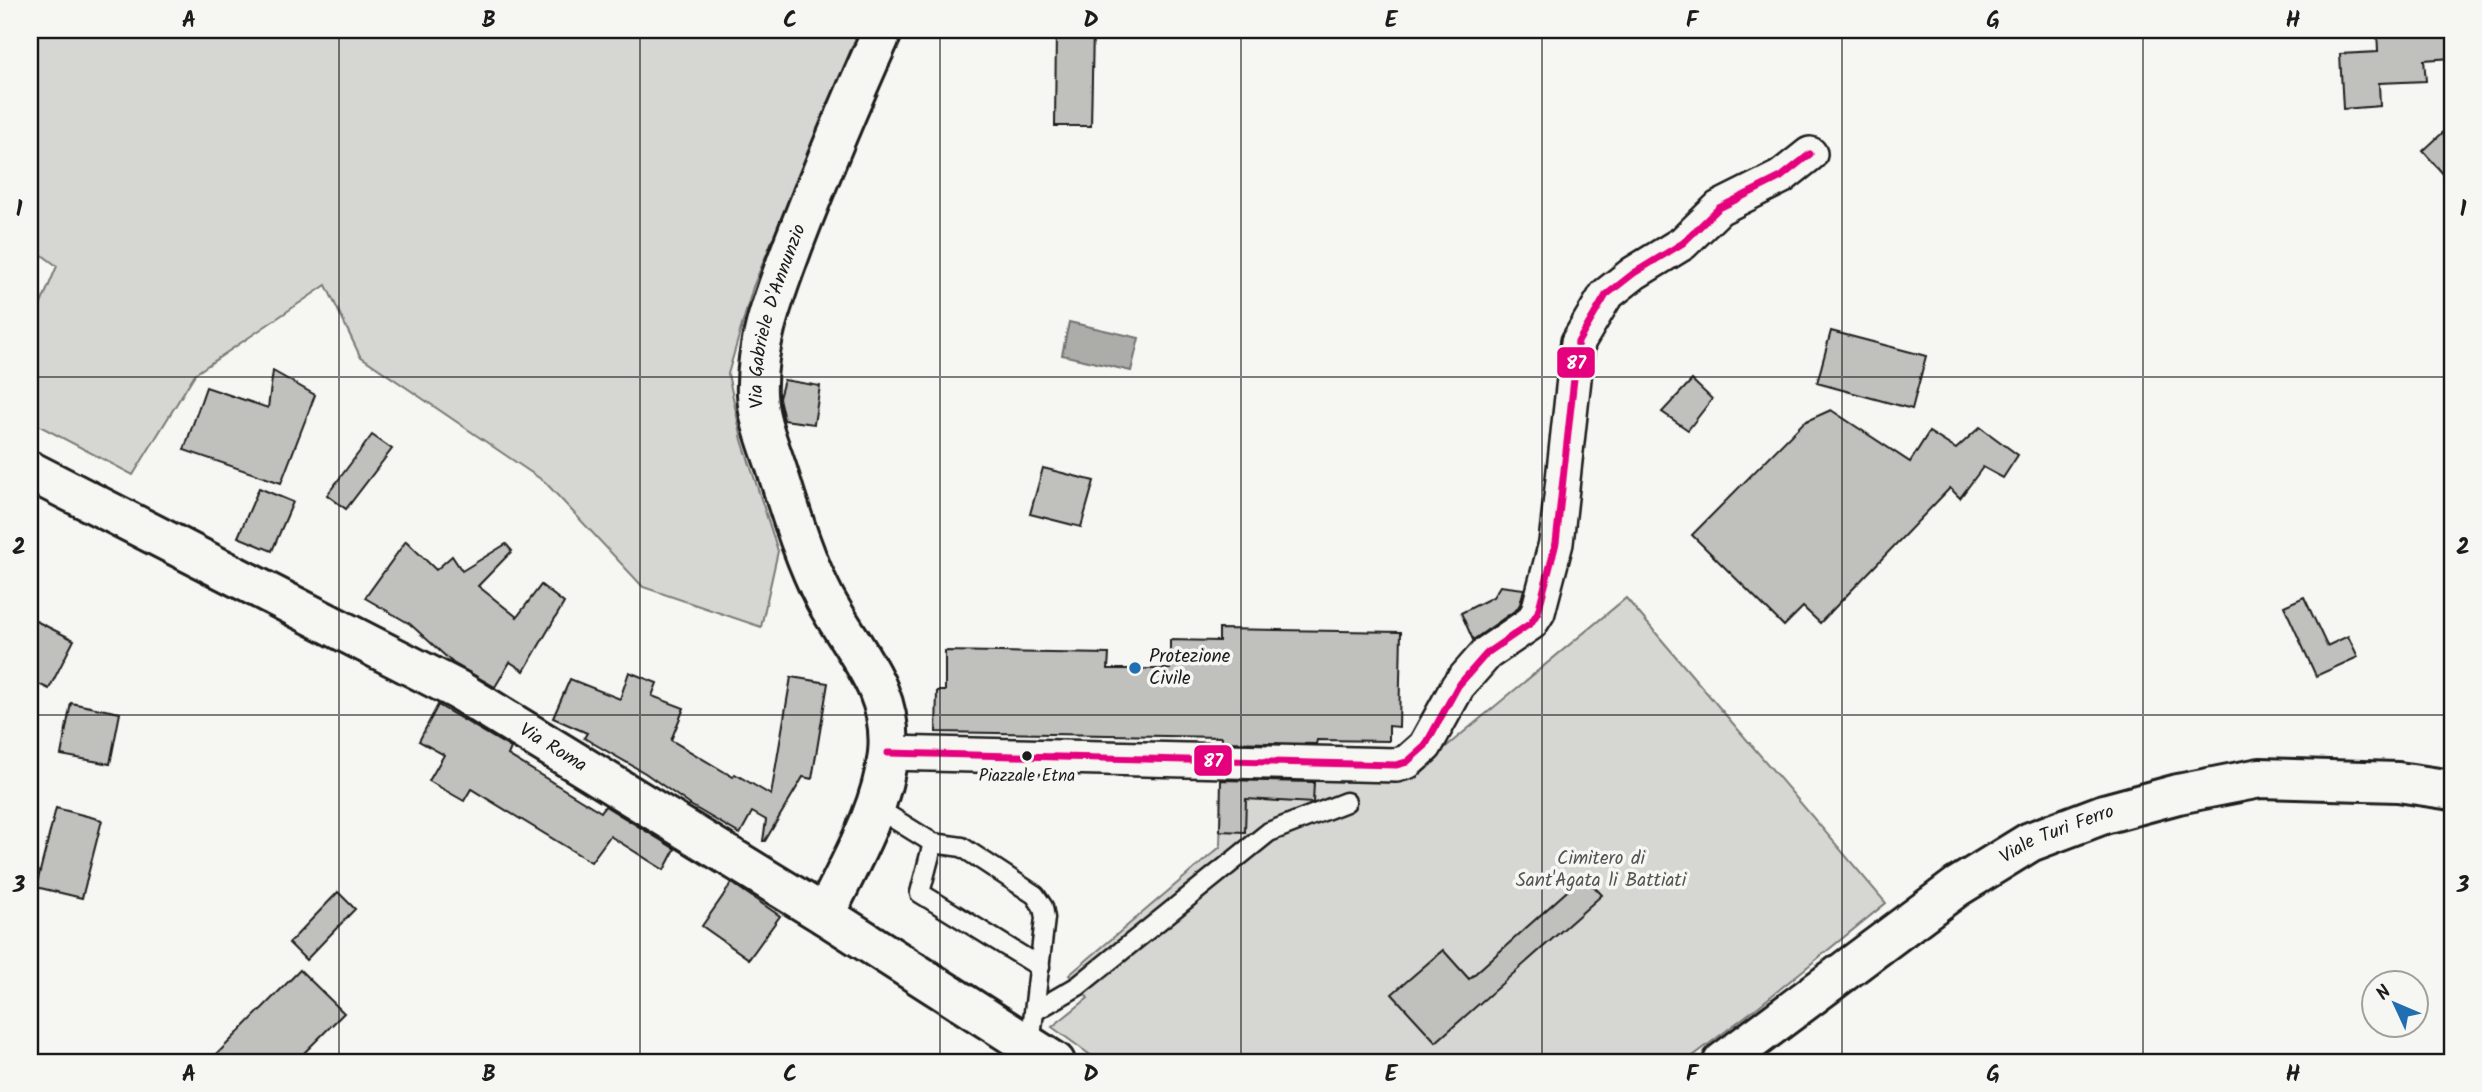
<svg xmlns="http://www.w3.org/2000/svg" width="2482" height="1092" viewBox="0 0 2482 1092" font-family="Kalam,sans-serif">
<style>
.green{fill:#d6d6d2;stroke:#797977;stroke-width:2}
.water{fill:#acaca9;stroke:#727271;stroke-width:2}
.building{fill:#c0c0bd;stroke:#1c1c1c;stroke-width:2}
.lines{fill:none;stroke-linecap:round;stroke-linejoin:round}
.service-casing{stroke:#1c1c1c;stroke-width:23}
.minor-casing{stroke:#1c1c1c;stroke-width:38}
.secondary-casing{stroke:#1c1c1c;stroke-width:44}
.service{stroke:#f6f6f2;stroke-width:18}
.minor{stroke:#f6f6f2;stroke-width:33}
.secondary{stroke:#f6f6f2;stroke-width:38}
.bus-1-casing{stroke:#f6f6f2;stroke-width:12}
.bus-1{stroke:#e5007d;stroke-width:7}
.grid{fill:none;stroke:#1c1c1c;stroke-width:2;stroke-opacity:0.55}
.poi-dot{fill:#1f6fb2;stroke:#f6f6f2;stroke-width:2.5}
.bus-dot{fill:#1c1c1c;stroke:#f6f6f2;stroke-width:2.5}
.labels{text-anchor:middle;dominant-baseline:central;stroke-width:7;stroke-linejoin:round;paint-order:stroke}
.bus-label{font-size:17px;fill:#1c1c1c;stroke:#f6f6f2}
.street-label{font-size:19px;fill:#1c1c1c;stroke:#f6f6f2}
.poi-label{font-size:19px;fill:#1c1c1c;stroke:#f6f6f2;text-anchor:start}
.park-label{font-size:19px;fill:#545453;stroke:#f6f6f2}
.line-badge{stroke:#f6f6f2;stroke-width:2.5}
.badge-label{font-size:19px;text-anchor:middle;font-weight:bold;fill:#fff}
.neatline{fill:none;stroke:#1c1c1c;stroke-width:2.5}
.grid-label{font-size:23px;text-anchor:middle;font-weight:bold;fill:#1c1c1c}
</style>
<rect width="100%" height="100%" fill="#f6f6f2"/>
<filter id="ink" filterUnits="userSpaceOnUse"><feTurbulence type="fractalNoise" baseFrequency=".0143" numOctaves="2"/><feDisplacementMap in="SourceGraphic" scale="14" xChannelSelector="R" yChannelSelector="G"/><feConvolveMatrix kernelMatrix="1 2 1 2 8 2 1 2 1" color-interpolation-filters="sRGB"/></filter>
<g filter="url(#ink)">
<g class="green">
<polygon points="30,30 859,30 753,287 728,374 742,440 778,551 761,627 643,587 545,482 360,356 326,285 195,374 133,475 30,421 30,330 57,266 30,246"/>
<polygon points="1626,598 1886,903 1759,1006 1685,1062 1100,1062 1052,1027 1088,998 1069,975 1220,847 1222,774 1407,779"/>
</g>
<polygon class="water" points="1069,322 1139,338 1131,371 1062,355"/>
<g class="building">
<polygon points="1056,30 1093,30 1091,126 1055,126"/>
<polygon points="2377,30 2452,30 2452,58 2424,60 2426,81 2379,83 2380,106 2343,109 2340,54 2378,52"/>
<polygon points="2452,124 2452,184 2423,151"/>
<polygon points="1831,331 1926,356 1912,409 1817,383"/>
<polygon points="273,371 315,395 281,483 184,450 206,387 268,408"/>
<polygon points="784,380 820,386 814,424 784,420 779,398"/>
<polygon points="1692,380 1712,399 1688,430 1662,412"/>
<polygon points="1831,410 1910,462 1929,432 1956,449 1980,427 2018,455 2003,478 1983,467 1960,498 1950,488 1820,623 1803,607 1784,626 1692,535 1804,422"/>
<polygon points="372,435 392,449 346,509 327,495"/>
<polygon points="1043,468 1094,481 1081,527 1030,514"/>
<polygon points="259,488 293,502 272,551 238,537"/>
<polygon points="406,541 436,570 452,556 462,571 506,544 512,551 478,586 517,617 541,585 564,603 524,671 510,662 495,687 453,663 410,624 365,598"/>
<polygon points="1500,586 1524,589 1520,604 1517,609 1473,640 1461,613 1493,597"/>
<polygon points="2304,597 2327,646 2348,636 2358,657 2316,676 2284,606"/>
<polygon points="30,618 74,640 49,689 30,680"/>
<polygon points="1219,629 1401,632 1399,727 1389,726 1389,741 1317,740 1316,744 1222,742 1222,737 936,732 937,691 945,691 945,651 1109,654 1108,669 1170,669 1170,640 1219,641"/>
<polygon points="629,672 657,683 652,696 684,708 671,740 733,777 735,774 771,795 791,677 828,683 812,779 803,777 765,841 763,841 766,820 752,812 740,834 692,806 645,773 584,738 587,733 553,718 570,679 620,699"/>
<polygon points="71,703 120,713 110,764 61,755"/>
<polygon points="438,705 511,748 508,755 601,812 605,806 675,849 664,870 610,836 591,862 471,789 464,801 429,781 444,755 419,741"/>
<polygon points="1221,780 1314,782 1313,803 1246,799 1245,832 1220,831"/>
<polygon points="56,808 102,820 82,898 36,887"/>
<polygon points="1584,876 1602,895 1436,1042 1392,994 1443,950 1469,979"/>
<polygon points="732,883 780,916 749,959 702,926"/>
<polygon points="338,892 355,909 306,960 289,943"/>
<polygon points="300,970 344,1013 295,1062 209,1062"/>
</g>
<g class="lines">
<g class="service-casing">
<g id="service">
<polyline points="875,807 933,843 962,847 1035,895 1043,907 1045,918 1030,1046"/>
<polyline points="933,843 920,893 1040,967"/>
<polyline points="1035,1011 1078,986 1269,832 1346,802"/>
</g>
</g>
<g class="minor-casing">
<polyline id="minor" points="888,753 1396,765 1407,762 1425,746 1458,686 1487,653 1531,623 1538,612 1556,543 1578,342 1606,295 1634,273 1683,243 1719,208 1781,177 1810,154"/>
</g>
<g class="secondary-casing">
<g id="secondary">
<path id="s1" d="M30 471 458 690 825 915 1055 1062"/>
<path id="s2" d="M825 915C849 864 882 810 888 753 894 689 853 651 825 599 804 558 791 514 777 470 769 445 758 420 757 394 755 342 776 292 793 245 821 172 851 101 883 30"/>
<path id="s3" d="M1723 1062 1957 887 2030 842 2104 814 2178 794 2260 778 2398 782 2452 790"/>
</g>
</g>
<use href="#service" class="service"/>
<use href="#minor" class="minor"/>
<use href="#secondary" class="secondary"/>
<g class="bus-1-casing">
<polyline id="bus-1" points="888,753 1396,765 1407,762 1425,746 1458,686 1487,653 1531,623 1538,612 1556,543 1578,342 1606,295 1634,273 1683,243 1719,208 1781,177 1810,154"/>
</g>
<use href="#bus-1" class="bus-1"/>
</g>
</g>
<path class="grid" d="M339 30V1062M640 30V1062M940 30V1062M1241 30V1062M1542 30V1062M1842 30V1062M2143 30V1062M30 377H2452M30 715H2452"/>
<circle class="poi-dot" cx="1135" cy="668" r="7"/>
<circle class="bus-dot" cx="1027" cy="756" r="6"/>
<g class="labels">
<g class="bus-label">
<text x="1027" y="776">Piazzale Etna</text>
</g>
<g class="street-label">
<text stroke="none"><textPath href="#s2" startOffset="642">Via Gabriele D'Annunzio</textPath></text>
<text stroke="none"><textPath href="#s1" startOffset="592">Via Roma</textPath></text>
<text stroke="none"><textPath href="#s3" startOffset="406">Viale Turi Ferro</textPath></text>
</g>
<g class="poi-label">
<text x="1149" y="657">Protezione<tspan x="1149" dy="22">Civile</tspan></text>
</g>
<g class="park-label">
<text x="1601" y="859">Cimitero di<tspan x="1601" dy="22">Sant'Agata li Battiati</tspan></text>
</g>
</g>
<g class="line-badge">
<rect x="1556" y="346" width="40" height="33" rx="7" fill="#e5007d"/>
<rect x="1193" y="744" width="40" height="33" rx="7" fill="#e5007d"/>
</g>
<g class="badge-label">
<text x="1576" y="369">87</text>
<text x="1213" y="767">87</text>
</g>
<rect width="2482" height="1092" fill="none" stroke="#f6f6f2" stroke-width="77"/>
<g transform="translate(2395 1004) rotate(314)"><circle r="33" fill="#f6f6f2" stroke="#9f9f9c" stroke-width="2"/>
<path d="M0-5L12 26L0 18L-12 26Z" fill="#1f6fb2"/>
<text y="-10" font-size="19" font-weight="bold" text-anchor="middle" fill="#1c1c1c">N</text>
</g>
<rect x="38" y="38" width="2406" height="1016" class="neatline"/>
<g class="grid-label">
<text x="189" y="27">A</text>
<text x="489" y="27">B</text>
<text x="790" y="27">C</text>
<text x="1091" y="27">D</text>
<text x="1391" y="27">E</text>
<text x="1692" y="27">F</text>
<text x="1993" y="27">G</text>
<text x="2293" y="27">H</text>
<text x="19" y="216">1</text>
<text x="2463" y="216">1</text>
<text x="19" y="554">2</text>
<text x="2463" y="554">2</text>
<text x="19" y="892">3</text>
<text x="2463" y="892">3</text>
<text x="189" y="1081">A</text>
<text x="489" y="1081">B</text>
<text x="790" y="1081">C</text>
<text x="1091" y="1081">D</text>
<text x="1391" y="1081">E</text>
<text x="1692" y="1081">F</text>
<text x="1993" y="1081">G</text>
<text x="2293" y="1081">H</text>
</g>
</svg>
